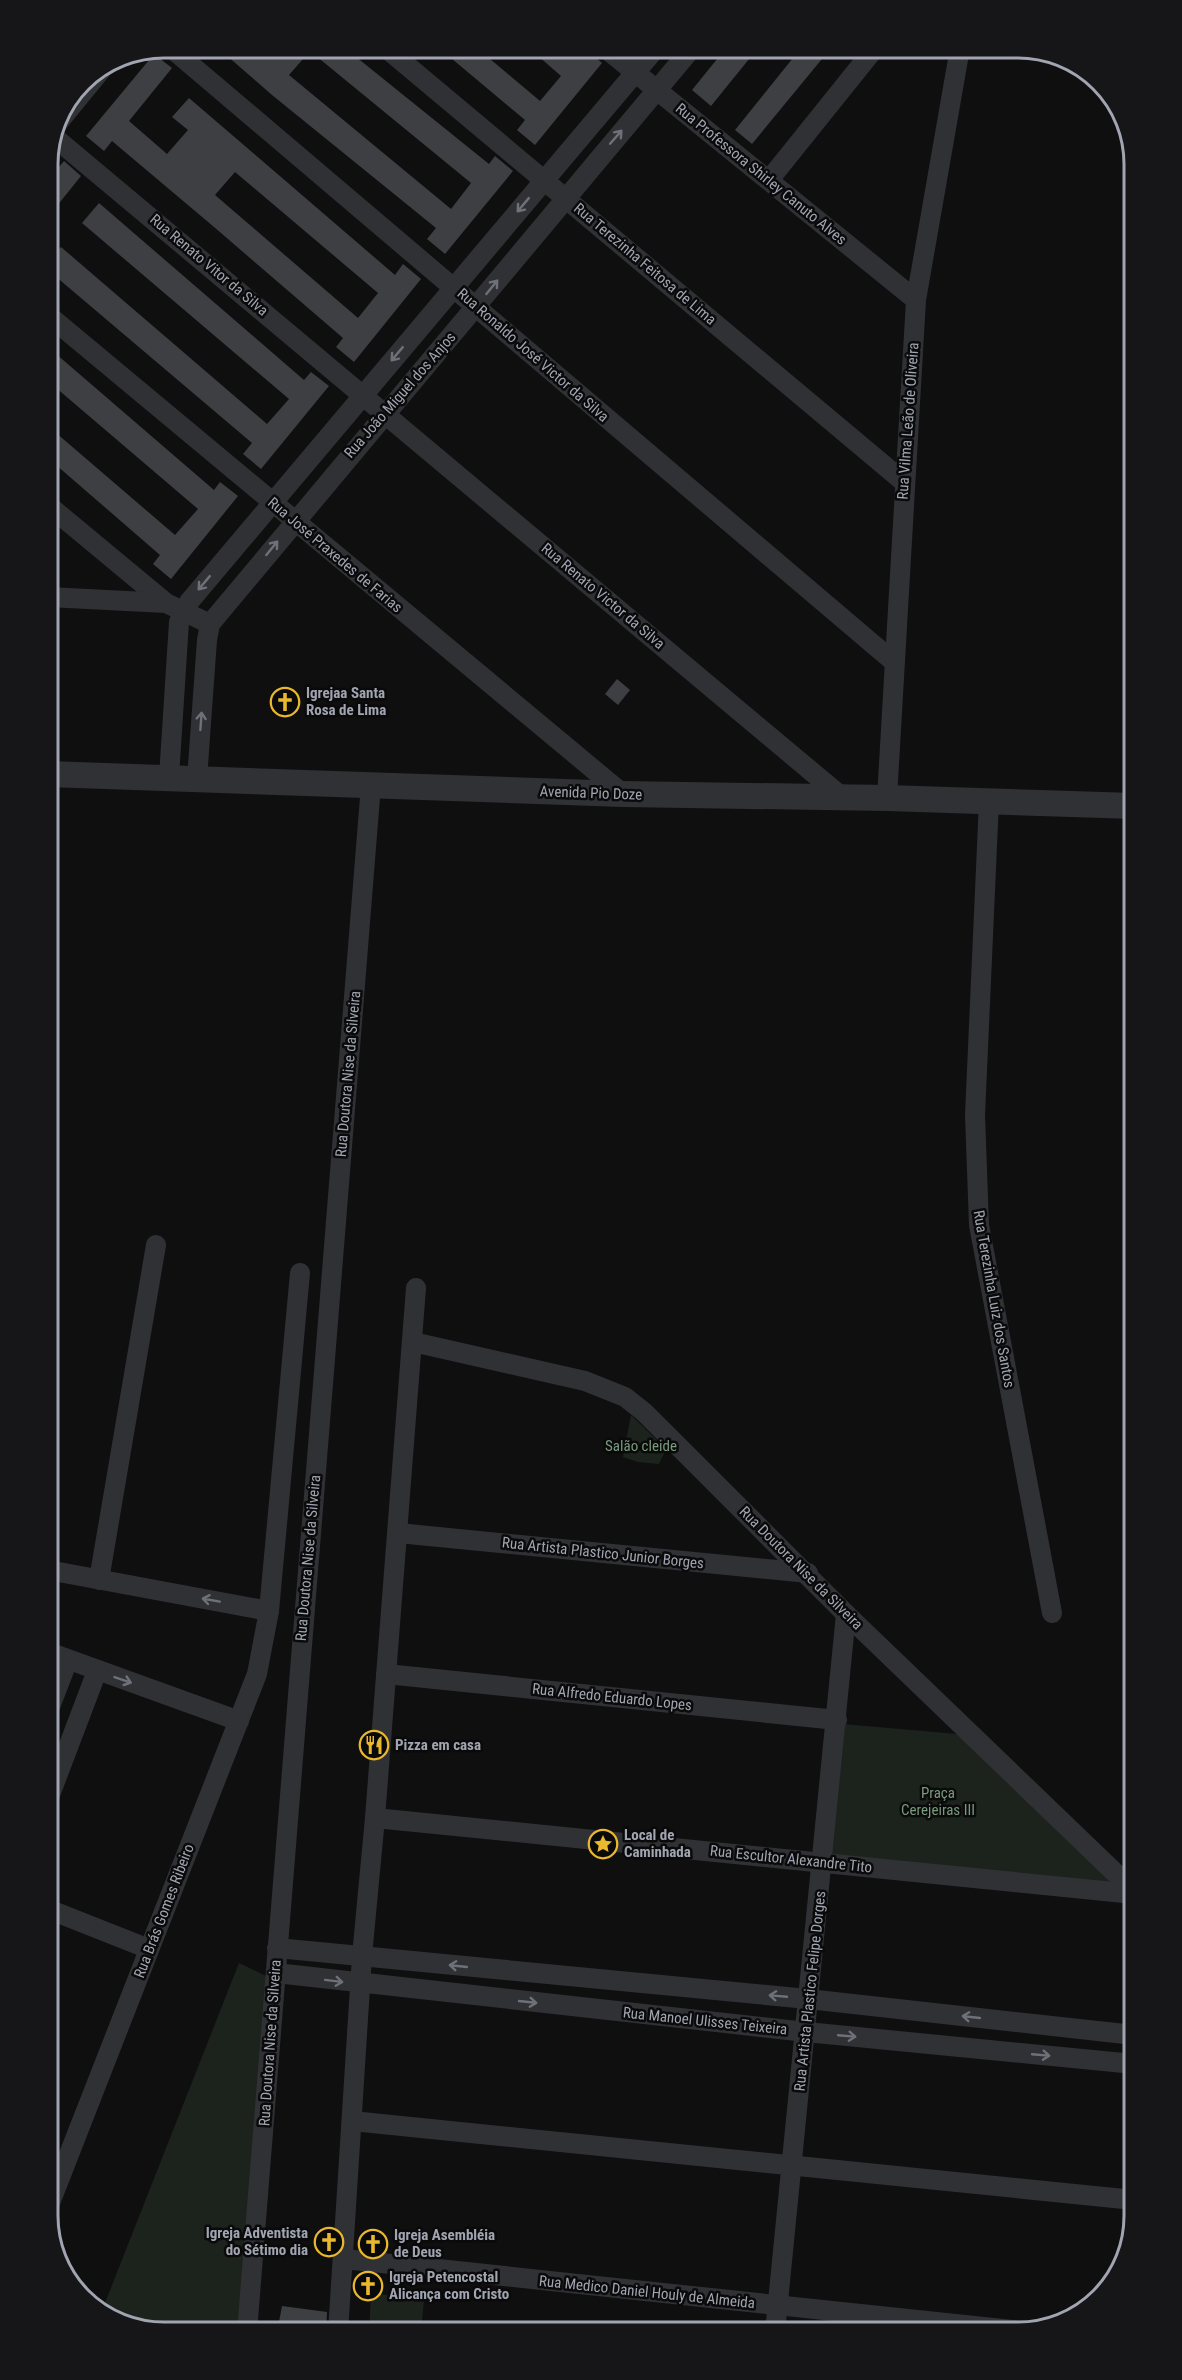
<svg xmlns="http://www.w3.org/2000/svg" width="1182" height="2380" viewBox="0 0 1182 2380" font-family="'Roboto Condensed',sans-serif">
<style>
.green{fill:#1c231d}
.building{fill:#3e3f43;fill-rule:evenodd}
.lines{fill:none;stroke-linecap:round;stroke-linejoin:round}
.minor{stroke:#303135;stroke-width:20}
.tertiary{stroke:#303135;stroke-width:26}
.oneway{stroke:#6e7179}
.labels{text-anchor:middle;dominant-baseline:central;stroke-width:5;stroke-linejoin:round;paint-order:stroke}
.street-label{font-size:15px;fill:#a1a5b1;stroke:#0a0a0b}
.poi-label{font-size:15px;font-weight:bold;fill:#a1a5b1;stroke:#0a0a0b;text-anchor:start}
.park-label{font-size:15px;fill:#789b7d;stroke:#0a0a0b}
.rim{fill:none;stroke:#a1a5b1;stroke-width:3}
</style>
<rect width="100%" height="100%" fill="#0f0f10"/>
<g class="green">
<polygon points="631,1415 666,1449 659,1464 638,1462 623,1457"/>
<polygon points="843,1724 980,1736 1134,1887 830,1859"/>
<polygon points="239,1963 268,1977 240,2332 158,2332 101,2313"/>
<polygon points="371,2293 424,2300 421,2332 369,2332"/>
</g>
<g class="building">
<path d="M218 48H345L489 164 495 156 513 171 445 254 427 239 436 228 272 95ZM310 51 471 183 451 209 289 75Z"/>
<polygon points="439,48 477,48 540,101 561,76 529,48 585,48 602,63 535,145 517,130 525,120"/>
<polygon points="726,48 758,48 711,106 692,90"/>
<polygon points="801,48 831,48 752,144 735,130"/>
<path d="M154 54 172 68 129 121 167 154 188 130 172 117 189 98 395 275 403 264 421 279 354 362 336 347 343 338 214 227 112 141 104 151 86 136ZM235 172 378 293 358 318 215 195Z"/>
<polygon points="64,161 81,176 48,217 48,180"/>
<polygon points="99,203 304,380 311,372 329,386 261,469 243,454 252,443 48,270 48,262 61,247 267,424 289,399 82,223"/>
<polygon points="48,347 214,490 220,482 238,496 171,579 153,564 160,555 48,458 48,426 175,535 198,509 48,381"/>
<polygon points="617,679 630,690 618,705 605,694"/>
<polygon points="282,2306 327,2312 326,2332 278,2327"/>
</g>
<g class="lines">
<g class="minor">
<polyline points="171,48 894,662"/>
<polyline points="386,48 904,482"/>
<polyline points="605,48 916,300"/>
<polyline points="57,124 102,69"/>
<polyline points="54,137 842,797"/>
<polyline points="769,180 875,48"/>
<polyline points="48,315 623,794"/>
<polyline points="48,505 166,603 210,624"/>
<polyline points="48,597 166,603"/>
<polyline points="169,777 179,622 189,602 656,48"/>
<polyline points="197,779 207,640 210,624 692,48"/>
<polyline points="887,798 916,300 960,48"/>
<polyline points="989,801 975,1115 979,1225 1052,1613"/>
<polyline points="413,1342 585,1381 625,1397 644,1412 846,1614 1134,1891"/>
<polyline points="398,1533 808,1573"/>
<polyline points="48,1570 269,1611"/>
<polyline points="99,1580 156,1245"/>
<polyline points="48,1652 239,1721"/>
<polyline points="386,1674 837,1720"/>
<polyline points="48,1712 68,1660"/>
<polyline points="48,1800 97,1671"/>
<polyline points="375,1818 1134,1894"/>
<polyline points="48,1909 149,1949"/>
<polyline points="277,1948 808,1999 1134,2035"/>
<polyline points="276,1973 806,2032 1134,2064"/>
<polyline points="352,2121 1134,2200"/>
<polyline points="48,2208 257,1674 269,1611 300,1273"/>
<polyline points="344,2259 1021,2331"/>
<polyline points="247,2332 371,785"/>
<polyline points="338,2332 362,1956 375,1818 416,1288"/>
<polyline points="775,2332 846,1614"/>
</g>
<polyline class="tertiary" points="48,774 623,794 887,798 1134,806"/>
</g>
<defs><path id="oneway-shaft" d="M-6 0H5M1.5-3L5.5 0L1.5 3" fill="none" stroke-width="1.6" stroke-linecap="round" stroke-linejoin="round" transform="scale(1.5)"/></defs>
<g class="oneway">
<use href="#oneway-shaft" transform="translate(616 137) rotate(-49)"/>
<use href="#oneway-shaft" transform="translate(523 205) rotate(130)"/>
<use href="#oneway-shaft" transform="translate(492 287) rotate(-51)"/>
<use href="#oneway-shaft" transform="translate(397 354) rotate(130)"/>
<use href="#oneway-shaft" transform="translate(272 548) rotate(-51)"/>
<use href="#oneway-shaft" transform="translate(204 583) rotate(130)"/>
<use href="#oneway-shaft" transform="translate(201 721) rotate(-86)"/>
<use href="#oneway-shaft" transform="translate(211 1600) rotate(-170)"/>
<use href="#oneway-shaft" transform="translate(123 1680) rotate(19)"/>
<use href="#oneway-shaft" transform="translate(458 1966) rotate(-174)"/>
<use href="#oneway-shaft" transform="translate(334 1981) rotate(7)"/>
<use href="#oneway-shaft" transform="translate(778 1996) rotate(-175)"/>
<use href="#oneway-shaft" transform="translate(528 2002) rotate(6)"/>
<use href="#oneway-shaft" transform="translate(971 2017) rotate(-174)"/>
<use href="#oneway-shaft" transform="translate(847 2036) rotate(5)"/>
<use href="#oneway-shaft" transform="translate(1041 2055) rotate(5)"/>
</g>
<defs>
<g id="church-ring" transform="scale(1.5)"><circle r="9.5" fill="#0a0a0b" stroke="#e9b82f" stroke-width="1.5"/><path d="M-1.2-6h2.4v3.5h3.3v2.4h-3.3V6h-2.4V-.1h-3.3v-2.4h3.3Z" fill="#e9b82f"/></g>
<g id="restaurant-ring" transform="scale(1.5)"><circle r="9.5" fill="#0a0a0b" stroke="#e9b82f" stroke-width="1.5"/><path d="M-5-6h1v4h1v-4h1v4h1v-4h1v5L-1.5 .5V6h-2V.5L-5-1ZM5-6V6H3V1.5H1.5Q1.5-4 5-6Z" fill="#e9b82f"/></g>
<g id="sight-ring" transform="scale(1.5)"><circle r="9.5" fill="#0a0a0b" stroke="#e9b82f" stroke-width="1.5"/><path d="M0-6L1.8-2.2L6-1.7L2.9 1.2L3.7 5.4L0 3.3L-3.7 5.4L-2.9 1.2L-6-1.7L-1.8-2.2Z" fill="#e9b82f"/></g>
</defs>
<g fill-rule="evenodd">
<use href="#church-ring" x="285" y="702"/>
<use href="#restaurant-ring" x="374" y="1745"/>
<use href="#sight-ring" x="603" y="1844"/>
<use href="#church-ring" x="329" y="2242"/>
<use href="#church-ring" x="373" y="2244"/>
<use href="#church-ring" x="368" y="2286"/>
</g>
<g class="labels">
<g class="street-label">
<text transform="translate(761 174) rotate(39)">Rua Professora Shirley Canuto Alves</text>
<text transform="translate(645 264) rotate(40)">Rua Terezinha Feitosa de Lima</text>
<text transform="translate(209 265) rotate(40)">Rua Renato Vitor da Silva</text>
<text transform="translate(533 355) rotate(41)">Rua Ronaldo José Victor da Silva</text>
<text transform="translate(400 395) rotate(-49)">Rua João Miguel dos Anjos</text>
<text transform="translate(908 421) rotate(-86)">Rua Vilma Leão de Oliveira</text>
<text transform="translate(335 555) rotate(40)">Rua José Praxedes de Farias</text>
<text transform="translate(603 596) rotate(40)">Rua Renato Victor da Silva</text>
<text transform="translate(591 793) rotate(2)">Avenida Pio Doze</text>
<text transform="translate(348 1074) rotate(-85)">Rua Doutora Nise da Silveira</text>
<text transform="translate(994 1299) rotate(80)">Rua Terezinha Luiz dos Santos</text>
<text transform="translate(603 1553) rotate(6)">Rua Artista Plastico Junior Borges</text>
<text transform="translate(308 1558) rotate(-85)">Rua Doutora Nise da Silveira</text>
<text transform="translate(801 1568) rotate(45)">Rua Doutora Nise da Silveira</text>
<text transform="translate(612 1697) rotate(6)">Rua Alfredo Eduardo Lopes</text>
<text transform="translate(791 1859) rotate(6)">Rua Escultor Alexandre Tito</text>
<text transform="translate(164 1911) rotate(-69)">Rua Brás Gomes Ribeiro</text>
<text transform="translate(810 1991) rotate(-84)">Rua Artista Plastico Felipe Dorges</text>
<text transform="translate(705 2021) rotate(6)">Rua Manoel Ulisses Teixeira</text>
<text transform="translate(270 2043) rotate(-86)">Rua Doutora Nise da Silveira</text>
<text transform="translate(647 2292) rotate(6)">Rua Medico Daniel Houly de Almeida</text>
</g>
<g class="poi-label">
<text x="306" y="693">Igrejaa Santa<tspan x="306" dy="17">Rosa de Lima</tspan></text>
<text x="395" y="1745">Pizza em casa</text>
<text x="624" y="1835">Local de<tspan x="624" dy="17">Caminhada</tspan></text>
<text x="308" y="2233" text-anchor="end">Igreja Adventista<tspan x="308" dy="17">do Sétimo dia</tspan></text>
<text x="394" y="2235">Igreja Asembléia<tspan x="394" dy="17">de Deus</tspan></text>
<text x="389" y="2277">Igreja Petencostal<tspan x="389" dy="17">Alicança com Cristo</tspan></text>
</g>
<g class="park-label">
<text x="641" y="1446">Salão cleide</text>
<text x="938" y="1793">Praça<tspan x="938" dy="17">Cerejeiras III</tspan></text>
</g>
</g>
<path d="M0 0H1182V2380H0ZM164 58H1018A106 106 0 0 1 1124 164V2216A106 106 0 0 1 1018 2322H164A106 106 0 0 1 58 2216V164A106 106 0 0 1 164 58Z" fill="#161618" fill-rule="evenodd"/>
<path class="rim" d="M164 58H1018A106 106 0 0 1 1124 164V2216A106 106 0 0 1 1018 2322H164A106 106 0 0 1 58 2216V164A106 106 0 0 1 164 58Z"/>
</svg>
